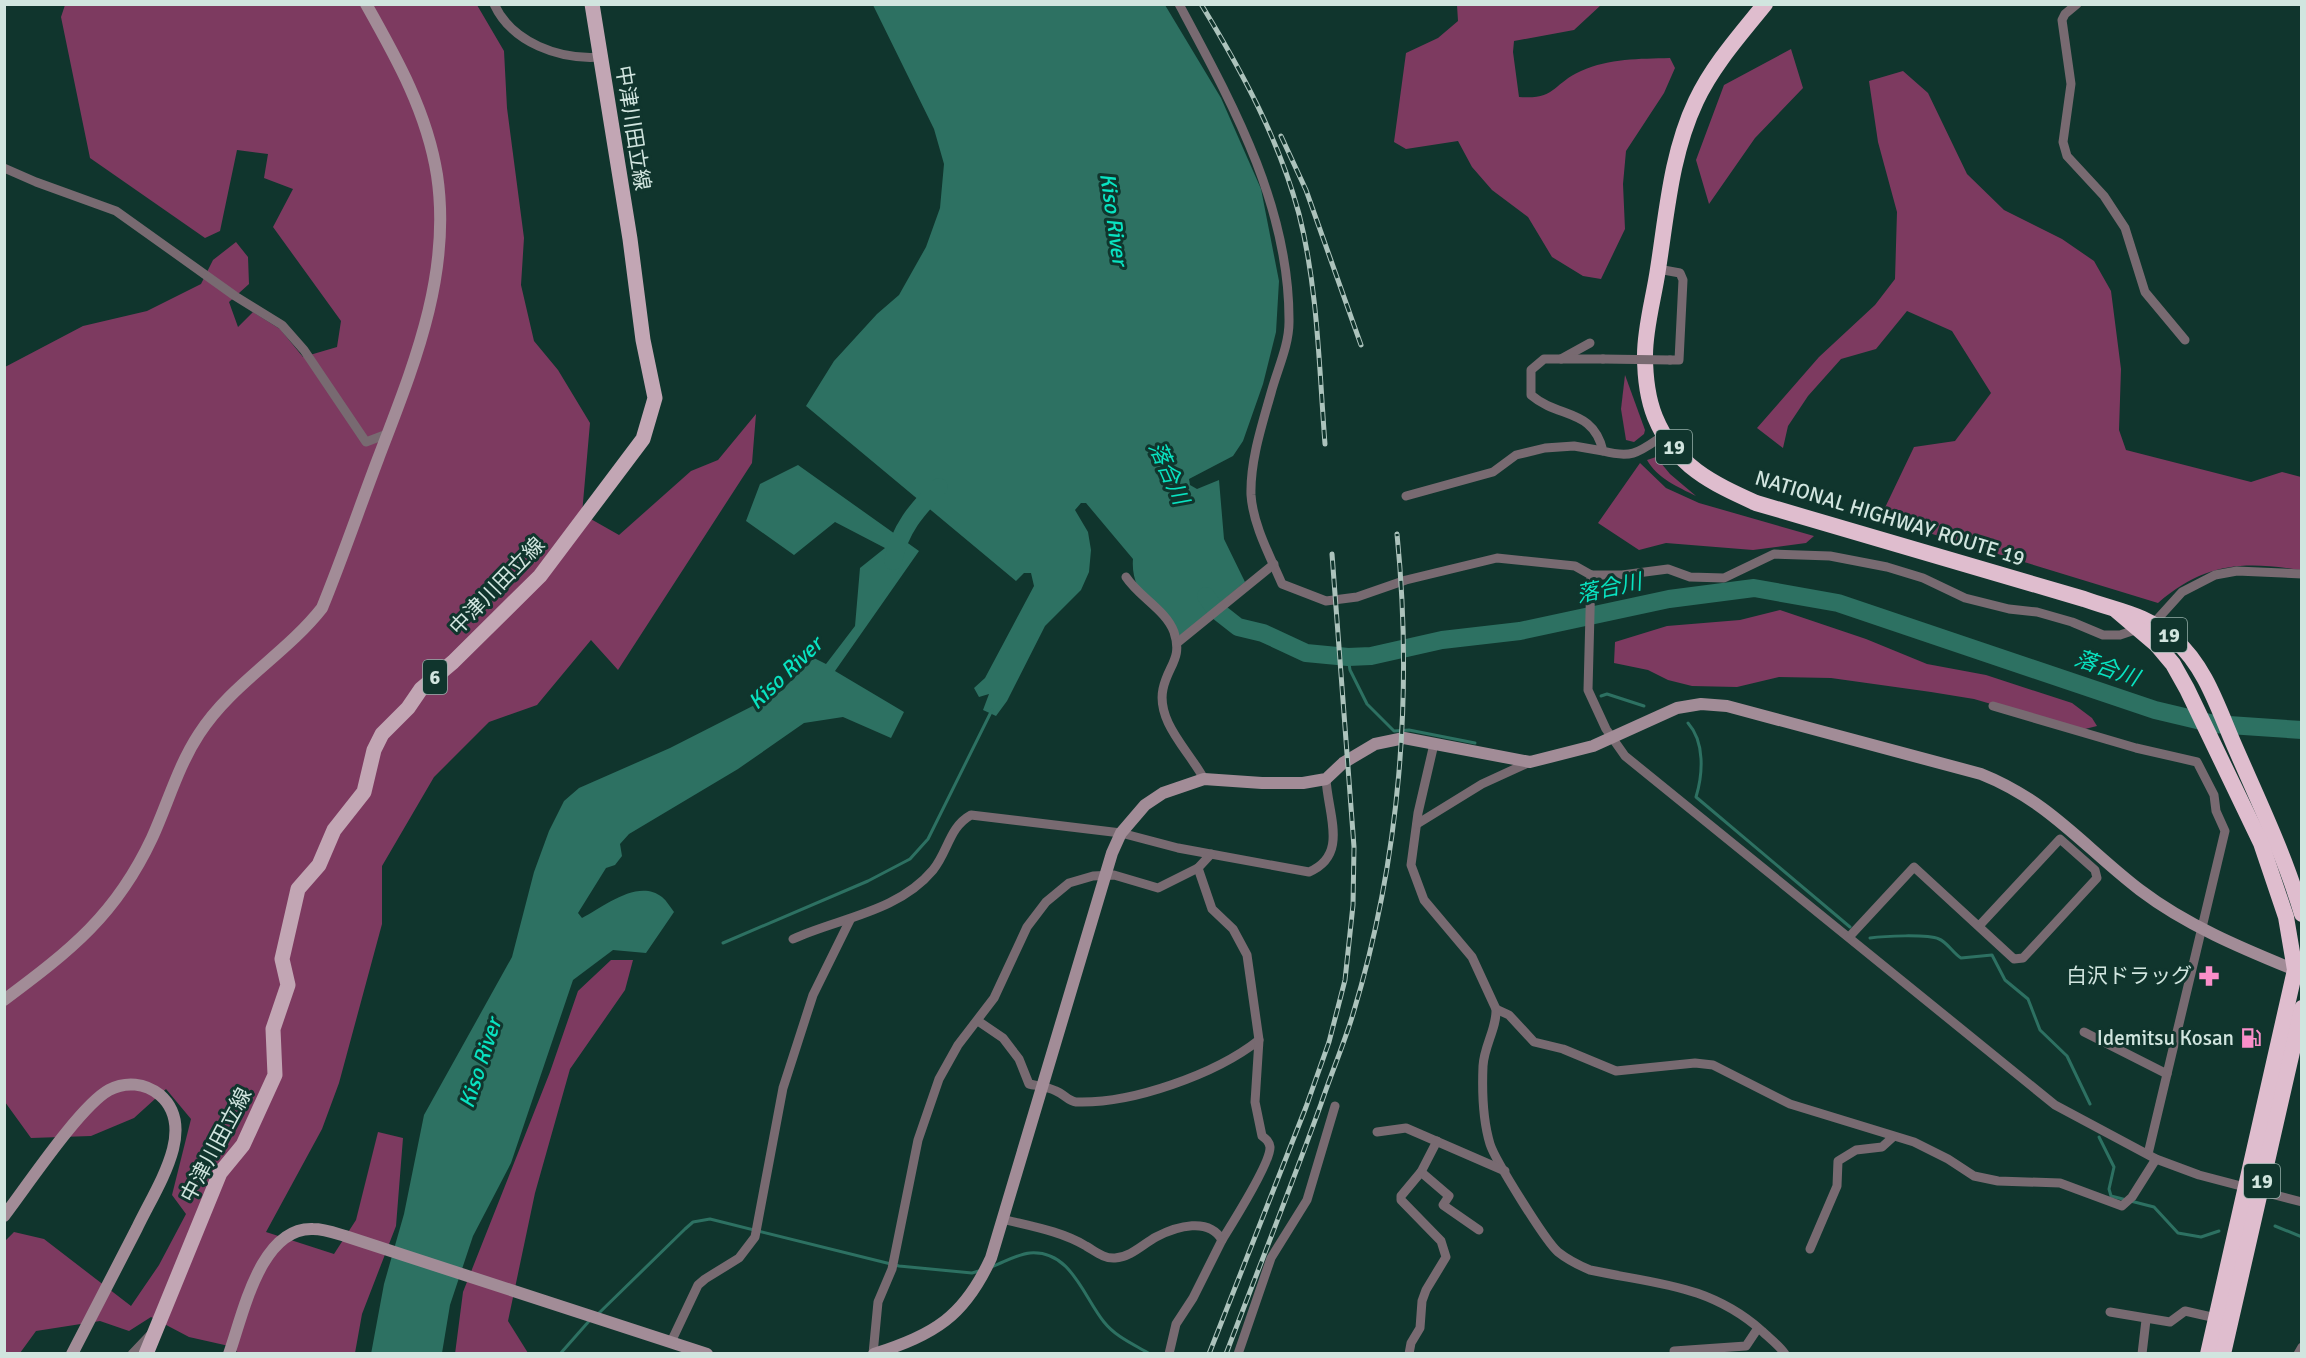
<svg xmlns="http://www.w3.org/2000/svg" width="2306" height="1358" viewBox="0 0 2306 1358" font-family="Signika,'Noto Sans JP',sans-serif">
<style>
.green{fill:#7d3a60}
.water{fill:#2d7162}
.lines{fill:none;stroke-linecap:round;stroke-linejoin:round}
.stream{stroke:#2d7162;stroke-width:3}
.river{stroke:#2d7162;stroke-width:18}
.street{stroke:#786a71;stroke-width:9}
.secondary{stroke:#a28c97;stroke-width:12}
.primary{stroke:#c2a6b4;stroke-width:15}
.highway{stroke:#dfbdce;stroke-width:16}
.rail-casing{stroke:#acc3bc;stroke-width:5}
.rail{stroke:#10352d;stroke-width:3;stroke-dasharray:9;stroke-linecap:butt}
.street-bridge{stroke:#786a71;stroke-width:9}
.labels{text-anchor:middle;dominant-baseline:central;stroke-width:6;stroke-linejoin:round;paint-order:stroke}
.shield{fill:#10352d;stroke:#97b0aa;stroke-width:1.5}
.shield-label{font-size:20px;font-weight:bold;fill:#d1e5df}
.street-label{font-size:21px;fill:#d1e5df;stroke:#10352d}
.poi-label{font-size:21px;fill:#d1e5df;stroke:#10352d;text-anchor:end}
.water-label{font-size:22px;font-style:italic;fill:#09e3c1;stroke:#10352d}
</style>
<rect width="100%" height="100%" fill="#10352d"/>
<g class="green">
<polygon points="65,5 477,5 504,51 507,108 524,238 521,285 534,341 558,370 590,423 582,514 619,535 691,471 718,460 756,414 752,463 618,670 591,640 537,705 489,722 434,777 382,866 382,924 339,1083 322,1129 266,1232 334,1254 356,1220 378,1132 403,1138 396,1226 362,1314 355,1353 239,1353 229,1346 189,1337 151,1317 129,1331 100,1321 36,1331 20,1353 5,1353 5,1241 14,1232 44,1239 131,1306 159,1265 186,1214 172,1195 191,1119 166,1089 134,1118 91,1136 31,1138 5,1102 5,367 83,326 147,311 201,284 213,260 236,242 248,257 249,284 229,302 238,327 253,312 280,329 303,357 337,347 341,321 273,227 293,189 264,178 268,154 237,150 220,231 205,238 90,158 61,17"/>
<path d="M1457 5H1601L1574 30 1514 41 1513 52 1519 97C1556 100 1552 84 1581 71 1610 58 1639 59 1670 58L1675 68 1664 93 1626 151 1623 184 1625 229 1601 279 1583 276 1552 257 1528 217 1492 190 1472 167 1458 141 1406 149 1394 142 1406 53 1438 38 1458 21Z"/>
<polygon points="1791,49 1803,88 1755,138 1709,204 1696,160 1724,85"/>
<path d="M1903 71 1928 93 1967 174 2004 210 2062 239 2094 261 2111 291 2121 369 2119 430 2126 450 2251 482 2282 472 2301 477V570C2241 561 2205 563 2158 603L1883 519 1881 516 1914 447 1955 441 1991 393 1952 331 1907 311 1876 349 1841 359 1808 396 1788 426 1783 448 1757 428 1819 357 1875 305 1895 279 1897 212 1878 142 1869 81Z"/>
<polygon points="1625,375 1645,430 1644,434 1634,442 1626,440 1621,409"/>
<path d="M1656 457 1670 474 1696 496C1678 487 1657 478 1647 460Z"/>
<polygon points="1640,463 1666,488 1699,503 1814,536 1806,543 1753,550 1666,543 1639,550 1598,523"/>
<polygon points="1780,610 1866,639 1927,664 1986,675 2072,703 2092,718 2097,726 2081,730 1974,699 1931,692 1831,678 1779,677 1737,687 1692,686 1668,680 1648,670 1614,663 1615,642 1667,626 1740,620"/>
<polygon points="611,960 633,960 625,990 570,1069 535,1193 508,1321 528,1353 455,1354 463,1292 550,1072 578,991"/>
</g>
<g class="water">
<path d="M873 5H1165L1221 98 1261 189 1279 281 1276 332 1263 384 1243 441 1233 456 1189 479 1190 485 1197 489 1219 480 1224 539 1245 582 1180 636C1158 613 1130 594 1133 559L1086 503H1081L1075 510 1088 532 1091 550 1089 572 1081 590 1045 626 1007 701 996 716 983 710 989 694 979 697 974 688 985 678 1034 586 1031 573H1024L1016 581 806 406 834 361 877 314 899 295 926 247 940 208 944 164 934 129Z"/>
<path d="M798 465 919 551 835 671 904 712 891 738 843 717 804 723 738 769 629 834 620 844 622 856 615 865 606 868 578 913 582 918C603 907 638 878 662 897 667 901 670 907 674 912L646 953 613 950 573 980 511 1163 473 1236 450 1305 442 1353 371 1354 384 1284 404 1214 424 1115 512 957 534 872 549 831 564 801 579 788 670 748 780 692 814 658 826 664 855 626 860 568 885 548 835 522 794 555 746 521 760 484Z"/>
</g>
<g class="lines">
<g class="stream">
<polyline points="1348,657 1350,670 1367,704 1394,731 1409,730 1475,743"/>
<polyline points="1601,696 1607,694 1644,706"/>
<path d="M1688 723C1705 742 1703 774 1696 797L1850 927"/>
<path d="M1870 938C1884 936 1927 934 1939 939 1947 942 1953 953 1961 958L1992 955 2005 980 2028 999 2040 1030 2067 1056 2090 1104"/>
<polyline points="723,943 868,881 910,859 928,839 992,710"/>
<polyline points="2099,1137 2114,1167 2109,1189 2111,1196 2154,1207 2178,1233 2201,1237 2219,1231"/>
<polyline points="2275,1226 2302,1237"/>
<path d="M991 1267C1003 1263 1017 1254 1030 1253 1071 1250 1083 1296 1104 1322 1116 1337 1133 1344 1150 1354"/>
<polyline points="598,1314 685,1229 693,1222 710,1219 899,1266 972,1273 979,1271"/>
<polyline points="560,1354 590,1320"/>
</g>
<g class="river">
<path d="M893 561C900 529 916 510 939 487"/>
<polyline points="1206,596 1215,609 1238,627 1263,633 1306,653 1348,657 1371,656 1442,640 1520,631 1669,599 1754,588 1838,603 2155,710 2214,724 2302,730"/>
</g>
<g class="street">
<path d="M494 4C512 43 560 60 600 57"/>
<path d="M1179 4C1232 103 1290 207 1289 322 1289 346 1277 370 1271 393 1262 425 1250 461 1251 495 1253 525 1270 556 1282 584L1326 601 1357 597 1406 580 1497 558 1575 566 1591 575 1588 690 1606 729 1625 756 2055 1105 2156 1159 2199 1175 2302 1202"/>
<polyline points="2077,4 2065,14 2062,20 2071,84 2063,142 2067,156 2104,196 2125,228 2145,292 2185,340"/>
<polyline points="4,168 36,182 116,211 235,296 282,325 304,350 366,442 387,434"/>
<polyline points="1658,269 1680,273 1683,280 1679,360 1670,360"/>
<polyline points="1561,359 1590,343"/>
<path d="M1603 359H1544L1531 370V395C1559 419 1593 408 1603 451 1633 459 1639 452 1664 435"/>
<polyline points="1406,496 1493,472 1516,455 1545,448 1574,446 1603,451"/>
<polyline points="1591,575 1622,575 1668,569 1690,577 1724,578 1774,554 1830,556 1887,567 1923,578 1965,598 2009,609 2037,612 2072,622 2103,635 2120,635 2153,624 2182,592 2215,575 2237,571 2302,574"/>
<path d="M1126 577C1139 597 1166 610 1174 632 1183 659 1168 665 1163 689 1156 722 1190 752 1204 779"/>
<polyline points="1177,643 1274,564"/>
<polyline points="1993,706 2136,748 2197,762 2214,795 2216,811 2225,831 2167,1074"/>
<path d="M1434 744 1418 813 1411 865 1424 900 1472 957 1496 1009C1497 1028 1484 1046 1483 1066 1482 1090 1483 1121 1490 1144 1495 1160 1546 1242 1558 1252 1568 1260 1578 1265 1590 1270 1655 1284 1709 1284 1762 1331 1769 1338 1779 1345 1785 1354"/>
<polyline points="1417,824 1482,784 1530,762"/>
<polyline points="1850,936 1914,867 2014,959 2023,958 2097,878 2095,870 2060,839 1979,926"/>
<path d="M793 939C839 918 898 912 933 870 948 852 949 827 971 815L1121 833 1178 848 1309 872C1349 855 1328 815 1326 779"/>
<polyline points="1496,1009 1509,1015 1534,1042 1563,1049 1616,1071 1695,1063 1713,1065 1790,1104 1914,1142 1948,1159 1974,1176 1998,1181 2060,1183 2122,1206 2132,1197 2156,1159"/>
<path d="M978 1021 1003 1038 1019 1059 1029 1084C1038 1086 1048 1087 1056 1091 1064 1094 1068 1101 1076 1102 1132 1104 1216 1074 1259 1040"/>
<polyline points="2084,1032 2167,1074 2148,1154"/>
<polyline points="1377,1132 1406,1128 1505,1171"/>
<polyline points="1421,1172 1449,1196 1443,1205 1479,1230"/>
<path d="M1002 1219C1030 1226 1061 1231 1086 1246 1095 1251 1104 1259 1115 1258 1131 1257 1143 1244 1156 1237 1177 1226 1209 1217 1222 1240 1232 1224 1271 1162 1270 1147 1269 1141 1266 1139 1262 1136L1255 1102 1259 1040 1247 955 1233 929 1212 909 1198 868"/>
<polyline points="1810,1249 1837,1186 1838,1161 1856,1150 1882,1147 1893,1137"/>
<polyline points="2110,1312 2170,1322 2185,1311 2216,1318"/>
<polyline points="671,1342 698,1285 705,1279 739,1258 755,1237 783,1088 813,995 850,920"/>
<polyline points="1674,1351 1746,1346 1758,1328"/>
<polyline points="132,1354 151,1334"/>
<polyline points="873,1354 878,1302 892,1269 918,1140 939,1079 958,1045 994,998 1027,927 1046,902 1069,883 1093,876 1114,875 1158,888 1198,868 1211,854"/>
<polyline points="1169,1354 1176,1324 1193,1298 1222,1240"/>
<polyline points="1238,1354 1271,1258 1307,1200 1335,1106"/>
<polyline points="1409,1354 1411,1343 1420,1328 1422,1301 1426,1290 1446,1257 1441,1241 1401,1200 1401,1196 1421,1172 1437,1141"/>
<polyline points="2142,1354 2146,1320"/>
<polyline points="2298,1354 2302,1347"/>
</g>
<g class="secondary">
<path d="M4 1000C71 950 116 915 152 838 168 803 178 766 199 734 231 684 286 654 322 608 342 559 359 509 378 459 413 367 452 275 437 175 427 112 397 59 366 4"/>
<path d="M4 1216C27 1186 80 1106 109 1090 126 1081 145 1083 160 1095 176 1109 178 1129 173 1149 166 1176 149 1203 137 1228 115 1270 94 1312 72 1354"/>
<path d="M229 1354C243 1315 260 1227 313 1229 324 1229 335 1233 345 1236L707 1354"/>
<path d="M874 1354C935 1334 964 1317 991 1258L1112 853 1121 833 1145 805 1163 793 1204 779 1262 783H1303L1326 779 1343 763 1375 744 1404 738 1530 762 1593 746 1677 708 1701 704 1727 706 1981 774C2049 801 2084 847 2140 890 2186 925 2241 948 2295 970"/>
</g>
<polyline class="primary" points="146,1354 220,1173 243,1145 275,1075 273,1029 288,985 282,959 298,889 319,865 334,830 364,792 374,750 382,734 408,708 421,689 453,662 540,576 643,439 655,398 643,340 630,239 592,4"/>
<g class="highway">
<path d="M1765 4C1740 35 1713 65 1696 101 1671 154 1667 212 1658 269 1654 297 1645 327 1645 355 1645 376 1647 397 1655 417 1675 466 1712 483 1756 503L2084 599C2120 612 2144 613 2175 640 2206 667 2219 711 2235 747 2259 802 2285 856 2302 914"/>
<polyline points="2117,611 2157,645 2173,664 2187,689 2261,843 2286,917 2295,970 2208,1354"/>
<polyline points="2223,1354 2302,1008"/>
</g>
<g class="rail-casing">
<g id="rail">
<path d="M1201 4C1241 70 1279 139 1299 214 1318 289 1319 368 1325 444"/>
<polyline points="1281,136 1306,190 1361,345"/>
<polyline points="1209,1354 1306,1107 1329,1042 1345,980 1353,905 1354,847 1332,554"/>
<path d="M1226 1354C1258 1270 1291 1187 1321 1104 1331 1074 1344 1044 1353 1014 1400 859 1413 694 1397 534"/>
</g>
</g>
<use href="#rail" class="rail"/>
<polyline class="street-bridge" points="1603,359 1670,360"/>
</g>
<defs>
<g id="pharmacy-bare" transform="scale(1.62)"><path d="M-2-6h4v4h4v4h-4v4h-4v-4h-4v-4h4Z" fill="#f98fc9" stroke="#10352d" stroke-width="2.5" paint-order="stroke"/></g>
<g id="fuel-bare" transform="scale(1.62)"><path d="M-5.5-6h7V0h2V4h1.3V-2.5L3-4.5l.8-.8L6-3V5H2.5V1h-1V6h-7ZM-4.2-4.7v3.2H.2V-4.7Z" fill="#f98fc9" stroke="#10352d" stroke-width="2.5" paint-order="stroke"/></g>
</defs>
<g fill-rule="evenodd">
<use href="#pharmacy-bare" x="2209" y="976"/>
<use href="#fuel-bare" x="2251" y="1038"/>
</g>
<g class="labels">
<g class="shield">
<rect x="1656" y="430" width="36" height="34" rx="4.5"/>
<rect x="2151" y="618" width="36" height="34" rx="4.5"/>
<rect x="423" y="660" width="24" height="34" rx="4.5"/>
<rect x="2244" y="1164" width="36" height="34" rx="4.5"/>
</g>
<g class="shield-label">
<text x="1674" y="447">19</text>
<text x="2169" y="635">19</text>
<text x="435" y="677">6</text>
<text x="2262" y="1181">19</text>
</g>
<g class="street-label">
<text transform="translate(633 128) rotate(81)">中津川田立線</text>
<text transform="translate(1890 518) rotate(17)">NATIONAL HIGHWAY ROUTE 19</text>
<text transform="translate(497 586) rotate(-46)">中津川田立線</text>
<text transform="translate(216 1145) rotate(-62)">中津川田立線</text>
</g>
<g class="poi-label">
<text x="2192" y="976">白沢ドラッグ</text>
<text x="2234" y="1038">Idemitsu Kosan</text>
</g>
<g class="water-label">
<text transform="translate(1114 219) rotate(82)">Kiso River</text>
<text transform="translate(1169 473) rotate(66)">落合川</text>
<text transform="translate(1609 588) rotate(-12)">落合川</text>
<text transform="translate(2107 668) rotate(19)">落合川</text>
<text transform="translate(785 673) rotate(-44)">Kiso River</text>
<text transform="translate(480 1063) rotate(-72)">Kiso River</text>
</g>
</g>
<rect width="2306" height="1358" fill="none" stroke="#d1e5df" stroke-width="12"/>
</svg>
